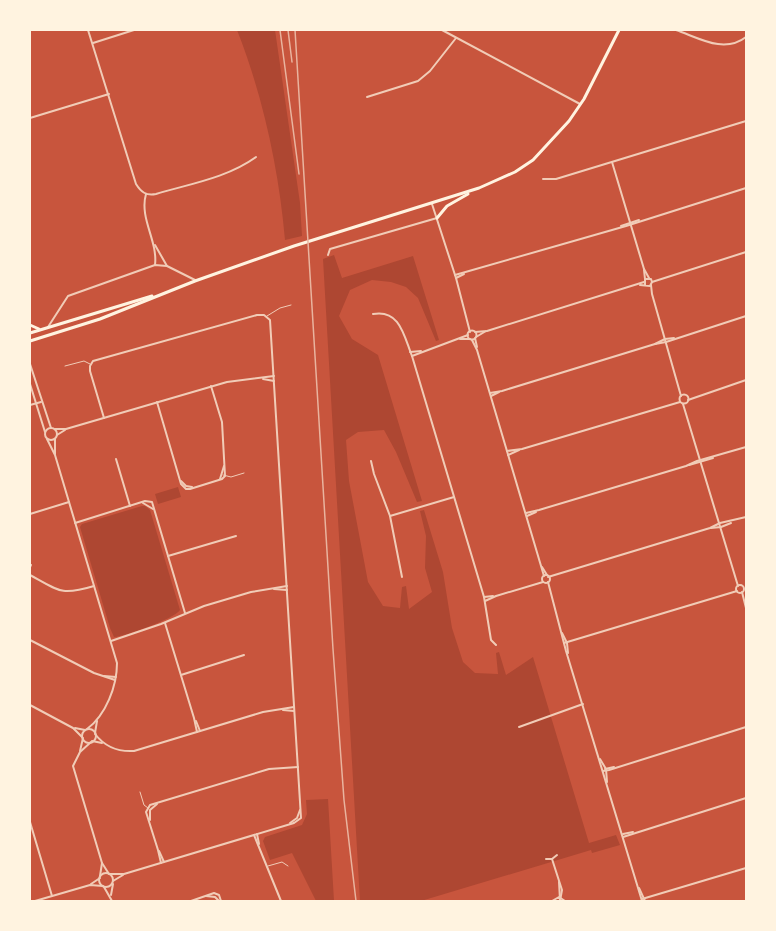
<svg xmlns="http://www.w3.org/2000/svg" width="776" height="931" viewBox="0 0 776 931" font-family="'Archivo Narrow',sans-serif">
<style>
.green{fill:#ae4732}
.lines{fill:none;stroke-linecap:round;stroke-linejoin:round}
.service{stroke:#f1ccb7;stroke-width:1}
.minor{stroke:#f1ccb7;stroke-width:2}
.secondary{stroke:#fff3e0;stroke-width:3}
.rail{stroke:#e9b49f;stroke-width:1.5}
</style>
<rect width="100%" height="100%" fill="#c8553d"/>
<g class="green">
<path d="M237 30H275L300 203 302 236 285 240C279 170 263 96 237 30Z"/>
<polygon points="334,255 342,278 413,256 439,340 436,341 418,298 406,287 391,282 372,280 350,290 339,316 352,339 378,355 422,501 417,502 396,452 384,430 358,432 346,440 349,481 368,582 383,606 400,608 402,587 406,586 409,609 432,592 425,568 426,536 420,511 424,510 443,572 452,628 463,662 475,673 498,674 496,653 499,652 506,675 533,657 589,843 616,835 620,845 592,853 591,850 421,901 360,901 323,259"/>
<polygon points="178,487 181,497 158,504 155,494"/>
<path d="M142 506H145L150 510 180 610C174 619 125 636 114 637L110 628 80 527 82 524Z"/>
<polygon points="328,799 334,901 316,901 292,853 270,860 263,841 265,837 302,825 307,814 306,800"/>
</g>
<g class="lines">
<g class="service">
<polyline points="267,316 280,308 291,305"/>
<polyline points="65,366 84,361 90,364"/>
<polyline points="223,475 231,477 244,473"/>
<polyline points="140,792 144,805 148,808"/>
<polyline points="268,866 282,862 288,866"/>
</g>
<g class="minor">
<path d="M88 30 136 184C141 192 146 196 156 194 189 184 227 178 256 157"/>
<polyline points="442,30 580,104"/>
<path d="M676 30C699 38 724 54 746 37"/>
<polyline points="93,43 134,30"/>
<polyline points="367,97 418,81 430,71 456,38"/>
<polyline points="30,118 109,94"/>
<polyline points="612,162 644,269 649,278"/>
<polyline points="543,179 556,179 746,121"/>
<path d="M146 194C139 218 158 241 155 265"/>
<polyline points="432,204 456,278 470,332"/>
<polyline points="621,226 639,220"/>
<polyline points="155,245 167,266"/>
<polyline points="328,255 330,249 437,218"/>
<polyline points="644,270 645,279"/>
<polyline points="455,275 626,226 746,188"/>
<polyline points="456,278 464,274"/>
<polyline points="652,282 746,252"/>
<polyline points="640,285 650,286 652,282 651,279 645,279 645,285"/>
<polyline points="651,285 652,294 681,396"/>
<path d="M373 314C400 309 404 336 412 356L484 597 491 640 496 645"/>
<polyline points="48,327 68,296 155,265 167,266 195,280"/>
<circle cx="472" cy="335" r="4.5"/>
<polyline points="475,332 487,331 644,282"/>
<polyline points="476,337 486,331"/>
<polyline points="475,338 477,347"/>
<polyline points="460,339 470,339"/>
<polyline points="472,340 477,350 544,576"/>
<polyline points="655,344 665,339 674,338"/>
<polyline points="410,352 421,351"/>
<polyline points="412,356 468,335"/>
<polyline points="30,364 51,428"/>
<polyline points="263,379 274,381"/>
<polyline points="30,384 45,432"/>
<polyline points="490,393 502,391 655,344 666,342 746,316"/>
<circle cx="684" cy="399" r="4.5"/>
<polyline points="491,396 499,392"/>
<polyline points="688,400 746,380"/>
<polyline points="157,402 181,484 186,489 190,489 222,479 225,476 222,422 211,386"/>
<polyline points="683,404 738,586"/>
<polyline points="30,405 41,402"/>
<polyline points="104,418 90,371 90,366 93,361 257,315 264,315 270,320 301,818 294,823 124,874 110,874"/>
<circle cx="51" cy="434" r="6"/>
<polyline points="55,429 66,429 227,382 274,376"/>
<polyline points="57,435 65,430"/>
<path d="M47 439 55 455 117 663C117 686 106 715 87 729"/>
<polyline points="55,439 55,454"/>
<polyline points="507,451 522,449 680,402"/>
<polyline points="508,455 519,450"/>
<polyline points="116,459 130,506"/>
<polyline points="371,461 374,474 390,516 402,577"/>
<polyline points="689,465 713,458"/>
<polyline points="220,479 224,466"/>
<polyline points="181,481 186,486 192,487"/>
<polyline points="143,503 153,509"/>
<polyline points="526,513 539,510 686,466 697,461 746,447"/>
<polyline points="30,514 69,502"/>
<polyline points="390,516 454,497"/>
<polyline points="527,516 536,512"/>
<polyline points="75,523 145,501 152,502 185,613"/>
<polyline points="711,528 721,527 731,523"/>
<polyline points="168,556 236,536"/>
<polyline points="30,567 31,565"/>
<polyline points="542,567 547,575"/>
<path d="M30 575C59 591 61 596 94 586"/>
<circle cx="546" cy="579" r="4"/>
<polyline points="548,577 710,528 720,523 746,517"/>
<polyline points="548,582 566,651 642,901"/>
<circle cx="740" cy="589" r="4"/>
<polyline points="274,589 287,590"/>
<polyline points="742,592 746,608"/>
<polyline points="484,597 493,596"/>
<polyline points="485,601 496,596 543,582"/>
<polyline points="165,623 194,718 197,732"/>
<polyline points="562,633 567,643 568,653"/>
<polyline points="30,640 94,673 115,680"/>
<polyline points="111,641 161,624 204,606 251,592 287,586"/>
<polyline points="564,643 737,591"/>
<polyline points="181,675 244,655"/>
<polyline points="104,676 116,677"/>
<polyline points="30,705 73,728 82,737"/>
<polyline points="283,710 294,711"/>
<polyline points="196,721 200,731"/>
<polyline points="519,727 583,704"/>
<polyline points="75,728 85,730"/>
<circle cx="89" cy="736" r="7"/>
<polyline points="95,733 97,721"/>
<path d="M95 734C105 747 118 752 134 751L263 712 294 707"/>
<polyline points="92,741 102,743"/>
<polyline points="91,742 80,752 73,766 102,863 109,874"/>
<polyline points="80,751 83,738"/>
<polyline points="600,759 606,769 607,782"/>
<polyline points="605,769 614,767"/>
<polyline points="603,771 609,770 746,727"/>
<polyline points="150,820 150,810 157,804"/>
<polyline points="30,822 52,896"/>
<polyline points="290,823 297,818 300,810"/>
<polyline points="257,834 259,844"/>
<polyline points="623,834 633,832"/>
<polyline points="254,835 281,901"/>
<polyline points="623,837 746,798"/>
<polyline points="159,851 164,862"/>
<polyline points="546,859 552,859 557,855"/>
<polyline points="552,859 562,890 560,901"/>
<polyline points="161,863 158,850 146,812 150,805 269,769 298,767"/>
<circle cx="106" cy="880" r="7"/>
<polyline points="100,876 102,863"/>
<polyline points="113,881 123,875"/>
<polyline points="559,882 560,900"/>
<polyline points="91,884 100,878"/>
<polyline points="104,887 112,901"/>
<polyline points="639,888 645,901"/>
<polyline points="111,895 113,884"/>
<polyline points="206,896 215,897 219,901"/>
<polyline points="642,899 746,868"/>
<polyline points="35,901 90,885 103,886"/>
<polyline points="191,901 214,893 219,895 221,901"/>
<polyline points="552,901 559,897 565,901"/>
</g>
<g class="secondary">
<polyline points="437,218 447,206 468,194"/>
<polyline points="30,325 39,329"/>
<polyline points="30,333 152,296"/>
<polyline points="30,341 100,319 195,281 294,246 479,188 515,172 533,160 569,121 584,99 619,30"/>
</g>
<g class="rail">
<polyline points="280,30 299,174"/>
<polyline points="288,30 292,62"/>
<polyline points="295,30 333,649 344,800 356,901"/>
</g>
</g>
<rect width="776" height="931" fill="none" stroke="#fff3e0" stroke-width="62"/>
</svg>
